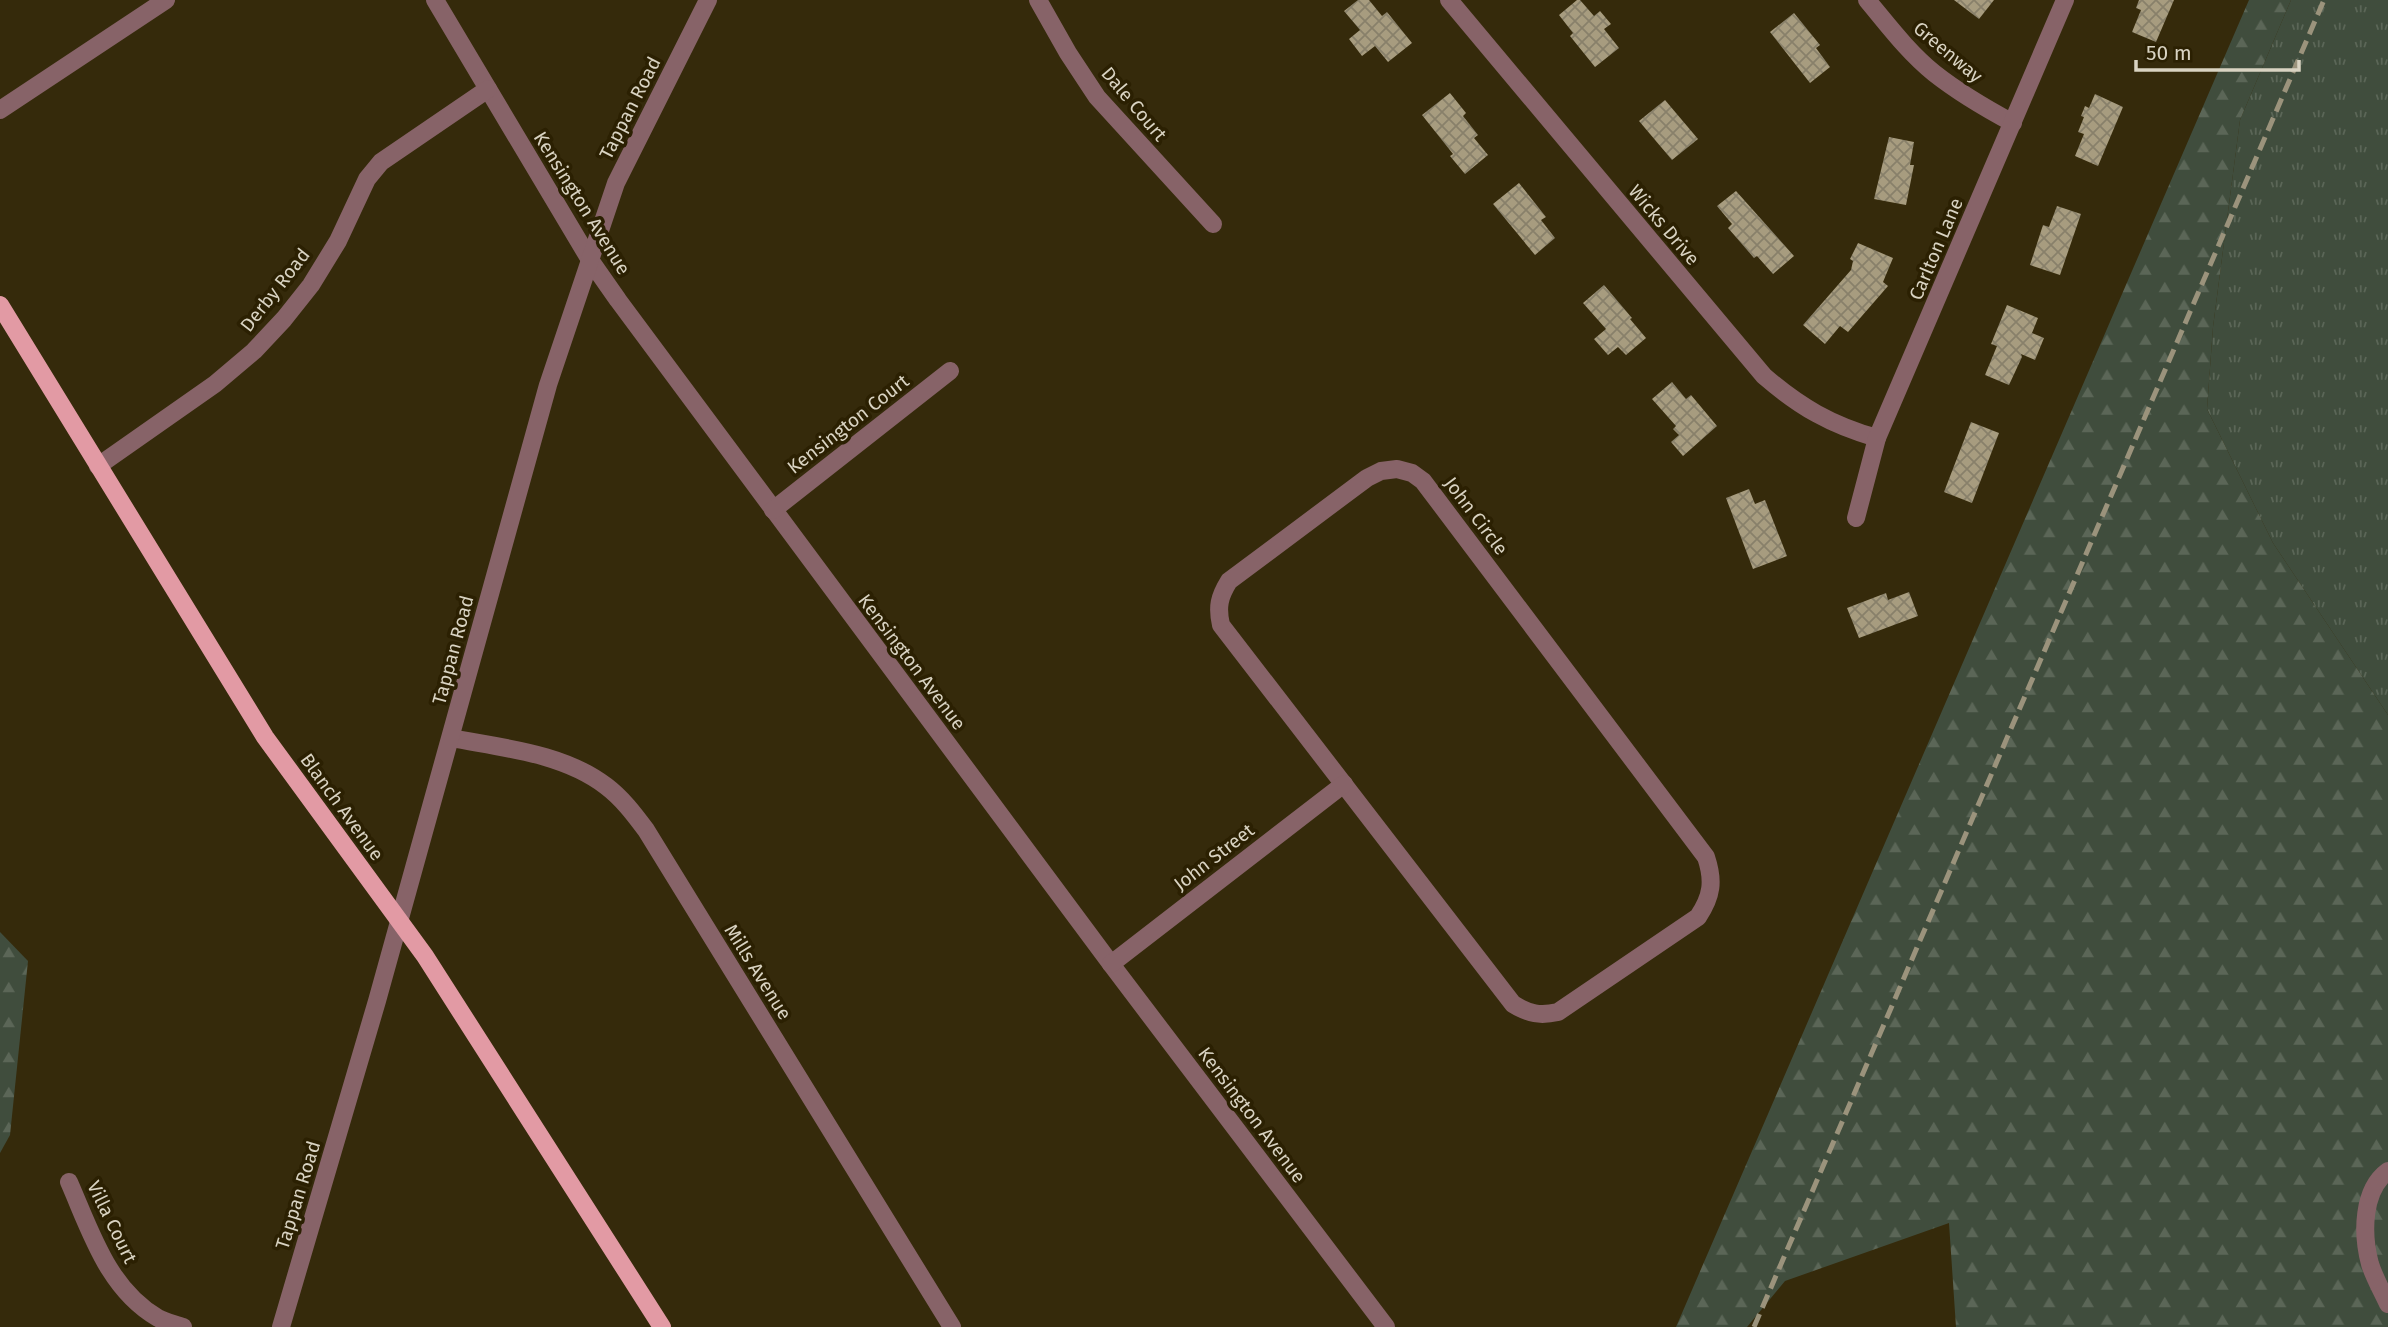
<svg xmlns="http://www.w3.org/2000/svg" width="2388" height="1327" viewBox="0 0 2388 1327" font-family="'Fira Sans',sans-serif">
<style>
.grass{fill:url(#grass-tufts)}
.forest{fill:url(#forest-firs)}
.building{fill:url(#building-cross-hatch)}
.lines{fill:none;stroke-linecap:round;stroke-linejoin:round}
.minor{stroke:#876368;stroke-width:18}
.major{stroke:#e29aa4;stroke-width:18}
.rail{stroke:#9b937c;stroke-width:5;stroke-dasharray:14 7;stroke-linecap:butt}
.labels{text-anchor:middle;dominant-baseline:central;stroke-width:7;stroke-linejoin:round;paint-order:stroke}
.street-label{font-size:19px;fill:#d9d3c2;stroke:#2b2002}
</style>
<defs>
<pattern id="grass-tufts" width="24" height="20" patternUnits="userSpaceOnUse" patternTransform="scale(1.75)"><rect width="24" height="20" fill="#404d3d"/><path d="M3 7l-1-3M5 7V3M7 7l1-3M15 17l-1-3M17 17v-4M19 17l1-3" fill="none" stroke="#5b6657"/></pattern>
<pattern id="forest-firs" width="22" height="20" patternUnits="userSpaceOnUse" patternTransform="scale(1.75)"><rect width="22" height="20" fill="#404d3d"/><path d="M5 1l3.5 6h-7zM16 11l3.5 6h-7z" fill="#5b6657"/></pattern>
<pattern id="building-cross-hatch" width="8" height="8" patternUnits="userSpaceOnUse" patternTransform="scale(1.75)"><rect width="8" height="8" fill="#a79c7f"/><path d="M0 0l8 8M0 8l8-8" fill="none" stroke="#88806a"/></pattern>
</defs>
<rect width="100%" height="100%" fill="#352a0b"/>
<polygon class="grass" points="2291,0 2388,0 2388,715 2273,543 2207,409 2213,327 2240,120"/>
<g class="forest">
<polygon points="2249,0 2291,0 2240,120 2213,327 2207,409 2273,543 2388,715 2388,1327 1956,1327 1949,1223 1785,1281 1747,1327 1676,1327"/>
<polygon points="0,932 28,961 10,1135 0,1153"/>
</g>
<g class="building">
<polygon points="1358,0 1369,0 1382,16 1387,12 1412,43 1388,62 1375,46 1362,56 1349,39 1360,30 1344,11"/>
<polygon points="1577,0 1580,0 1594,16 1600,11 1611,24 1604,29 1619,48 1595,67 1570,36 1573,33 1559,15"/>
<polygon points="1954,0 1994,0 1979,19"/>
<polygon points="2139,0 2174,0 2156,42 2132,32 2141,10 2136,8"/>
<polygon points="1794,13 1820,45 1816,48 1830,67 1810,83 1770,32"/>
<polygon points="1450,93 1466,113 1463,116 1478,135 1474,138 1488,155 1465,174 1450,156 1453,154 1422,115"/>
<polygon points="2095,94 2123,107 2098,166 2075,156 2084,134 2078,132 2084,117 2081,116 2085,106 2089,108"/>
<polygon points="1665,100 1698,139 1672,160 1639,121"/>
<polygon points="1889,137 1914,142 1910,165 1914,165 1906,205 1874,199"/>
<polygon points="1519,183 1546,217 1541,220 1555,238 1535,255 1493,204"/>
<polygon points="1736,191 1794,256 1773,274 1757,256 1754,258 1728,228 1732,224 1717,206"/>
<polygon points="2057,206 2081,214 2060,275 2030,265 2043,225 2049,227"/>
<polygon points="1858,243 1893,258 1883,282 1888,286 1848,332 1840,326 1825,344 1803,325 1851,270 1853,261 1850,259"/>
<polygon points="1604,285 1632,318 1630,319 1646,338 1626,355 1618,347 1608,355 1594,339 1606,329 1583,303"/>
<polygon points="2007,305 2038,318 2032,333 2044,338 2035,360 2021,354 2022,357 2009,385 1985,375 1997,346 1991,344"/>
<polygon points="1672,382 1686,399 1691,395 1717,426 1683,456 1671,442 1679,435 1673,429 1676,426 1652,399"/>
<polygon points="1971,422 1999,433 1972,503 1944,492"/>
<polygon points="1749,489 1755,504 1765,500 1787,556 1753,569 1726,498"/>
<polygon points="1909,592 1918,616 1859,638 1847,608 1886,593 1888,600"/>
</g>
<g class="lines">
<g class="minor">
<polyline points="435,0 590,260 618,300 1111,964 1386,1327"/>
<polyline points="1038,0 1068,53 1097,97 1213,224"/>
<path d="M1449 0 1764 376C1800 407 1831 425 1877 438"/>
<path d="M1867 0C1888 25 1908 52 1934 73 1958 92 1985 108 2013 123"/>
<polyline points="0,110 166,0"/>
<polyline points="98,466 215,384 254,351 284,319 311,285 338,241 367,179 381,162 488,89"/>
<path d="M1397 469 1412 473 1423 481 1706 857C1714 881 1712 896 1698 917L1558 1012C1540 1016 1529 1014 1513 1004L1221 625C1217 607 1219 597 1229 581L1367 478 1381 471Z"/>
<polyline points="773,510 950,371"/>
<polyline points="1856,518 1877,438 2065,0"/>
<path d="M451 738C503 748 563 753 606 786 622 798 634 814 646 830L952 1327"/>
<polyline points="1111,964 1344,784"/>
<path d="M2388 1171C2362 1190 2362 1234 2370 1264 2374 1277 2382 1291 2388 1304"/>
<path d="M69 1182C91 1232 108 1289 158 1318 165 1322 175 1324 183 1327"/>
<polyline points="281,1327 377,1001 548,385 616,183 708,0"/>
</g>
<polyline class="major" points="0,305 265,737 425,956 662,1327"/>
<polyline class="rail" points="1754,1327 2324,0"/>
</g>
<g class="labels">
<g class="street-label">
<text transform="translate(1948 52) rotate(40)">Greenway</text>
<text transform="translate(1134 104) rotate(50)">Dale Court</text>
<text transform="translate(630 108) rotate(-63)">Tappan Road</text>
<text transform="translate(582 203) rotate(58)">Kensington Avenue</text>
<text transform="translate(1664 225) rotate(50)">Wicks Drive</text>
<text transform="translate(1936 249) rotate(-67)">Carlton Lane</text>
<text transform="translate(275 290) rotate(-52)">Derby Road</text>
<text transform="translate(848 424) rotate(-38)">Kensington Court</text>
<text transform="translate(1476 516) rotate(53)">John Circle</text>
<text transform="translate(453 650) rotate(-75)">Tappan Road</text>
<text transform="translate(912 662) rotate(53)">Kensington Avenue</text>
<text transform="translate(342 807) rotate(54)">Blanch Avenue</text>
<text transform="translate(1214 857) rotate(-38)">John Street</text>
<text transform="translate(758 972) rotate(58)">Mills Avenue</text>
<text transform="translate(1252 1115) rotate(53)">Kensington Avenue</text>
<text transform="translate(298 1195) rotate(-73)">Tappan Road</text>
<text transform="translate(112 1222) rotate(64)">Villa Court</text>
</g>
</g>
<path d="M2136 60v10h163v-10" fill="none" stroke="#d9d3c2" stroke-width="3.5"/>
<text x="2146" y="60" font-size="21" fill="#d9d3c2" stroke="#2b2002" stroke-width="5" paint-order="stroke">50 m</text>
</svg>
